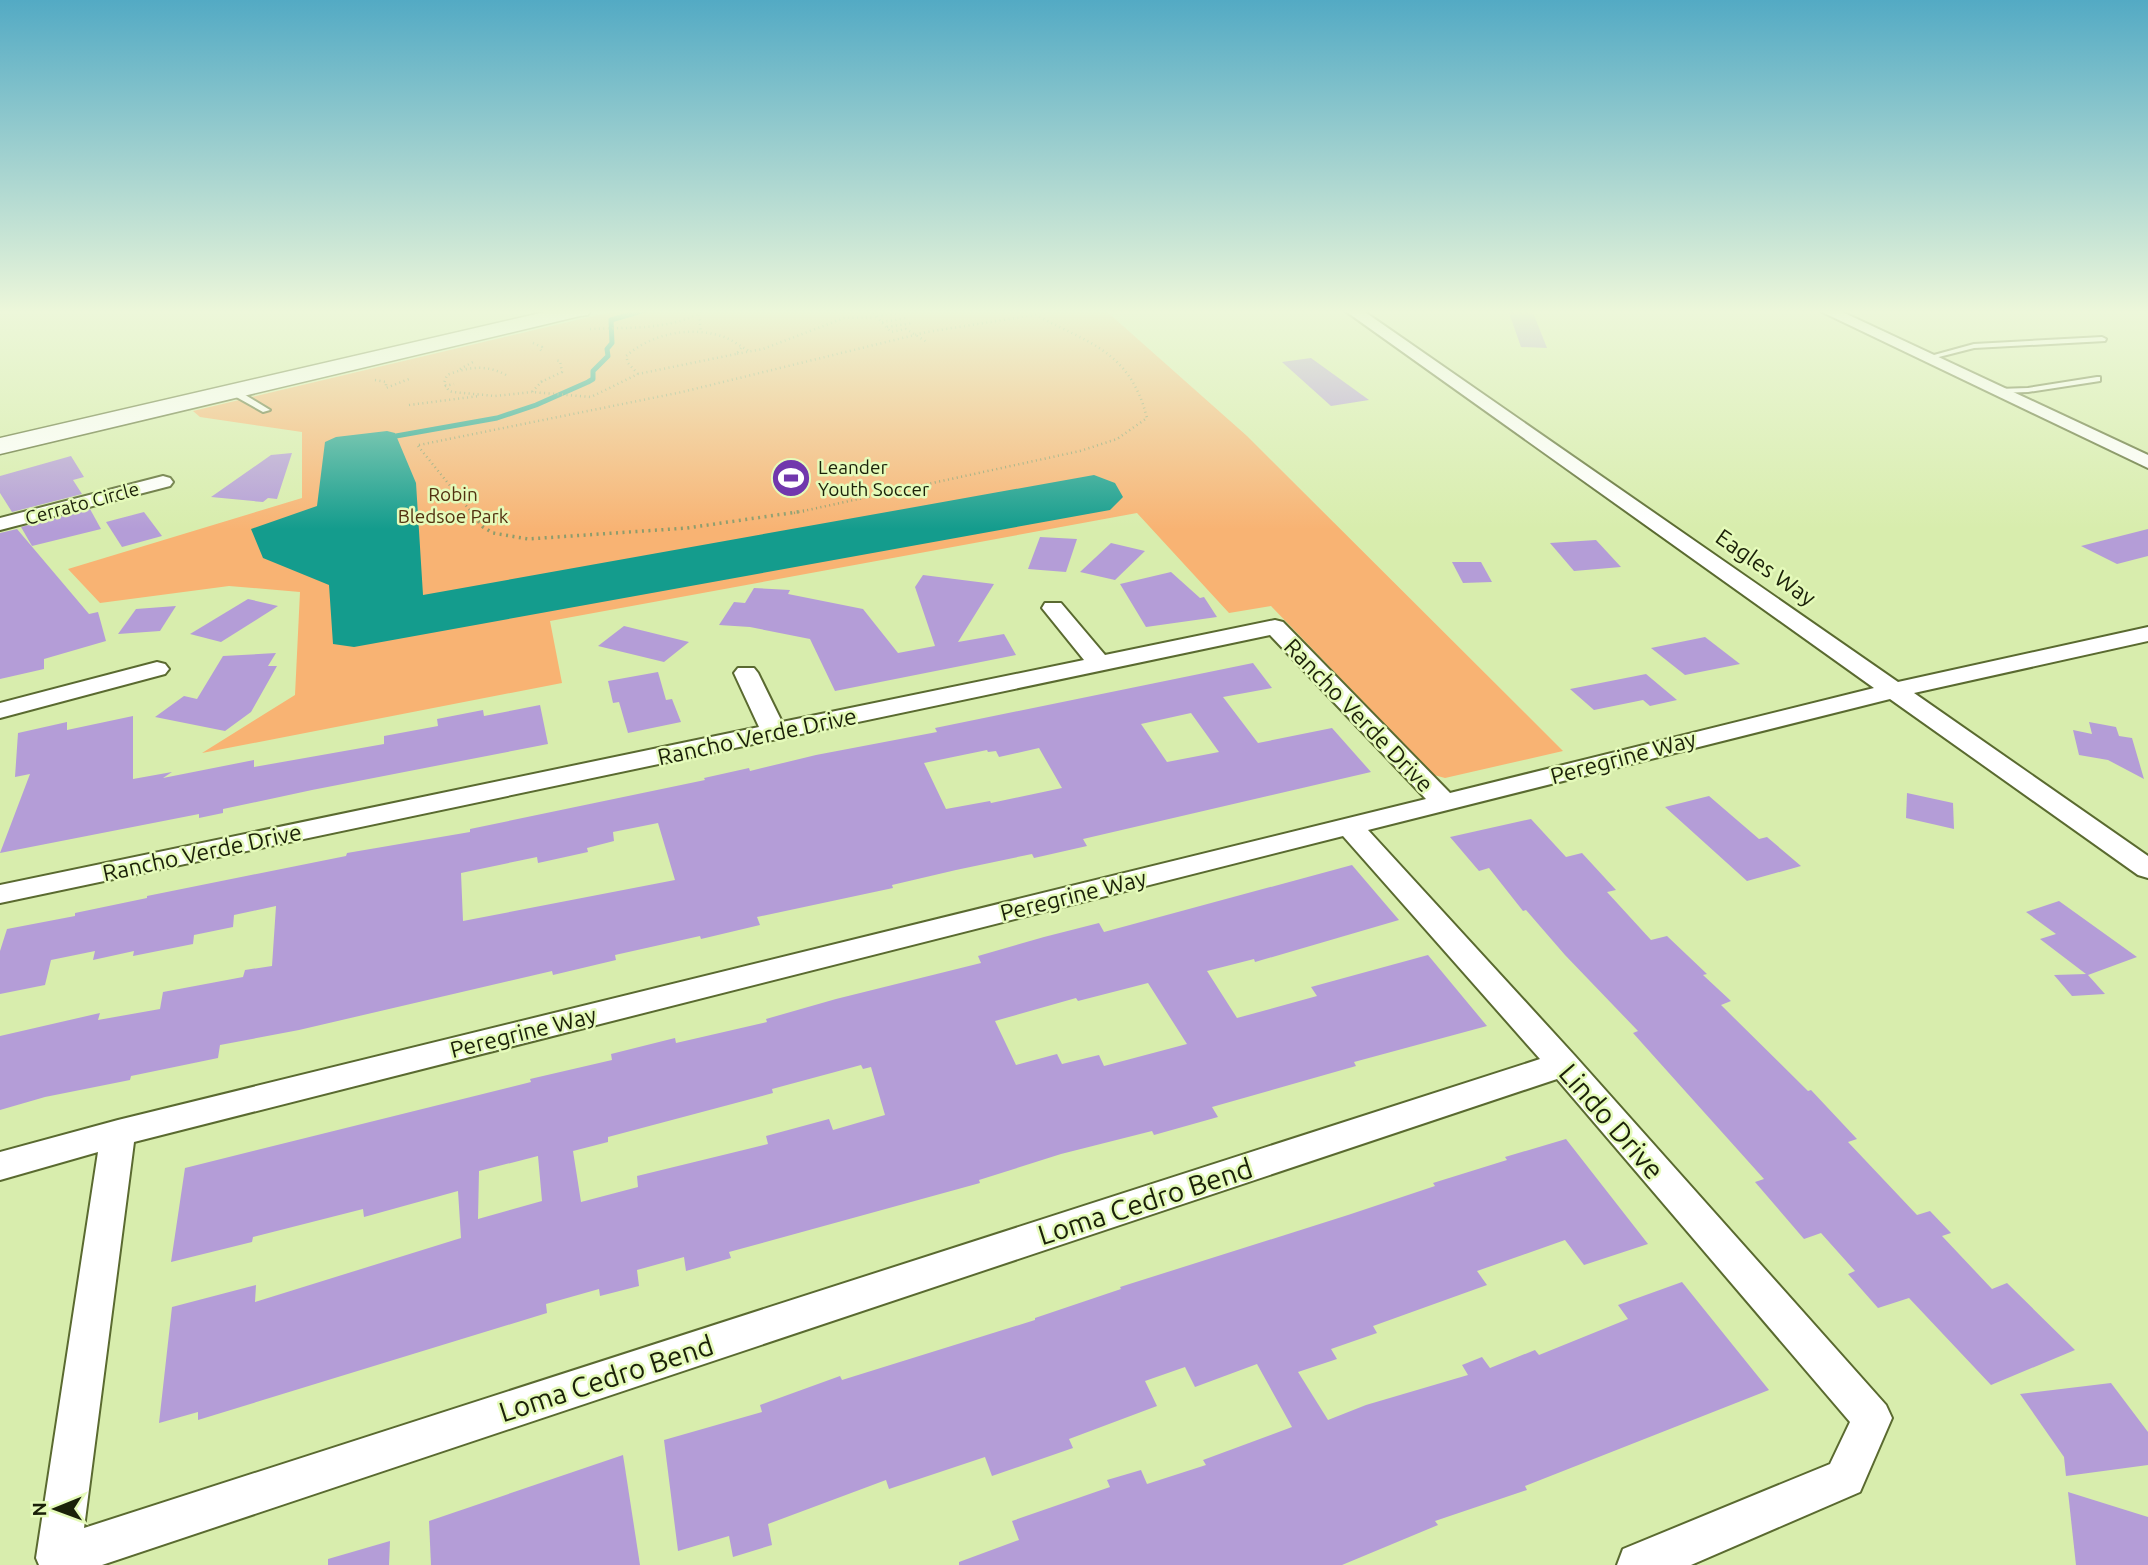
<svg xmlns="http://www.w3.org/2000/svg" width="2148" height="1565" viewBox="0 0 2148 1565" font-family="Ubuntu,sans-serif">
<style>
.green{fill:#f8b373}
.water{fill:#149c8d}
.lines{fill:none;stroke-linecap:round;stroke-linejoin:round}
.stream{stroke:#149c8d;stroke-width:5}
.building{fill:#b49dd7;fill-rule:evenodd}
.lane-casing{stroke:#5a6a30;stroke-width:4}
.street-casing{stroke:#5a6a30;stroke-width:4}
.secondary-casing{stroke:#5a6a30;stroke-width:3}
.path-far1{stroke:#8d9c6c;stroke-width:2.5;stroke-dasharray:1 3.5;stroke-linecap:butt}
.path{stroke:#8d9c6c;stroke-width:3.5;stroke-dasharray:2 4.5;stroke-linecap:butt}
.lane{fill:#fff;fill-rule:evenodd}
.street{fill:#fff;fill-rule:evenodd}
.secondary{fill:#fff;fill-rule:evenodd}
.labels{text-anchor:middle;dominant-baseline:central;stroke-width:5;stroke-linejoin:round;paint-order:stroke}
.far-poi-label{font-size:19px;fill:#1b2109;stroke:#e5faba;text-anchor:start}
.far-park-label{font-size:19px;fill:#523110;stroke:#e5faba}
.far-street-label{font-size:19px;fill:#1b2109;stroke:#e5faba}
.street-label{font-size:23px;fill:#1b2109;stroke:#e5faba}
.near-street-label{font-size:28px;fill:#1b2109;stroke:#e5faba}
</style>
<rect width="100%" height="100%" fill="#d8edad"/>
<polygon class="green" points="619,310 1105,310 1247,436 1563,751 1445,778 1434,775 1271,606 1229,613 1137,513 550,621 562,683 202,753 295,695 300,592 229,586 100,603 68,569 302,498 302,432 200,417 193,411"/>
<polygon class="water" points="387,431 395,433 416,483 423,595 1094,475 1115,483 1123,497 1110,510 354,647 333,644 329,585 263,558 251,529 317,506 325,442 336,437"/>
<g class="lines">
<polyline class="stream" points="396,436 497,418 536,405 588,382 593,379 593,371 608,356 607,349 612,343 611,320 645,310"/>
</g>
<g class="building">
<polygon points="1508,310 1532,310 1547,348 1521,347"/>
<polygon points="1311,358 1369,400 1331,406 1282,362"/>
<polygon points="292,453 277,499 268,498 263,502 211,497 271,455"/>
<polygon points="71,456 84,477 73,480 82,494 12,512 0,493 0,476"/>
<polygon points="90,509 101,529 32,546 21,527"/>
<polygon points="144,512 162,536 122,547 106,522"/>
<polygon points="17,529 89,614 98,612 106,641 44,659 44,669 0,679 0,533"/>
<polygon points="2148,529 2148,556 2117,564 2081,546"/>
<polygon points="1040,537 1077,539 1066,572 1028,569"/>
<polygon points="1596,540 1621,567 1574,571 1550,543"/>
<polygon points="1111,543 1145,551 1115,580 1080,572"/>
<polygon points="1452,562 1481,562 1492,582 1463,583"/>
<polygon points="1171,572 1200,598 1204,597 1217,617 1146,627 1120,584"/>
<polygon points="923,575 994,584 958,642 1004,634 1016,655 835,691 810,639 750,627 719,625 734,602 745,603 754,588 790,590 788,594 863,609 898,653 935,646 915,587"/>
<polygon points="248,599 278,606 221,642 190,634"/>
<polygon points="176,606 160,631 118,634 136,609"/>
<polygon points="624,626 689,642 664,662 598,646"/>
<polygon points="1705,637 1740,664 1685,675 1651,648"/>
<polygon points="276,653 268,666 277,666 251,712 225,731 155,717 184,696 197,699 223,656"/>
<path d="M1253 663 1272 688 1223 697 1258 743 1332 728 1371 772 1083 839 1087 846 1034 858 1032 854 956 870 892 885 893 888 757 917 760 925 701 939 700 936 615 955 616 960 553 975 552 971 299 1030 220 1045 218 1058 131 1076 130 1080 45 1097 0 1110V1036L100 1013 98 1020 160 1009 163 992 243 977 245 970 272 966 276 906 234 915 233 927 194 935 193 944 133 956 134 951 93 960 95 951 51 960 45 985 0 994V951L7 929 75 916V913L147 898V896L346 856 347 853 470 832V829L705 780 704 778 749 768 750 771 816 755 937 732 935 728ZM1191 713 1219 752 1167 762 1141 724ZM1039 748 1062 788 991 803 990 801 946 809 924 763 987 750 988 752 996 751 999 757ZM658 823 675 880 463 921 461 873 537 857 538 863 588 852 587 848 614 841 613 832Z"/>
<polygon points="658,672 666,700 672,699 681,722 628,733 619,702 613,703 608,681"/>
<polygon points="1646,674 1677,700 1650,706 1643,700 1594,710 1570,689"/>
<polygon points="540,705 548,744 312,790 223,809 223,813 199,818 199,814 0,853 30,774 15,777 18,733 67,722 67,730 133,716 133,779 172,772 163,778 254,760 254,767 384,744 384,736 438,726 437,719 483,710 484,716"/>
<polygon points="2089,722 2116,727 2119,736 2132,738 2144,779 2108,760 2079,755 2073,730 2092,734"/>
<polygon points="1907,793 1953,803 1954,829 1906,818"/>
<polygon points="1709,796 1759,839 1767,837 1801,866 1747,881 1665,807"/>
<polygon points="1531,819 1566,857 1582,853 1616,890 1607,892 1651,940 1667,936 1707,974 1703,975 1731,1001 1721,1005 1808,1091 1811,1090 1857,1139 1848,1142 1917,1215 1930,1211 1951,1233 1942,1236 1992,1289 2007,1283 2075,1350 1991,1385 1909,1298 1878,1308 1848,1274 1855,1271 1821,1233 1804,1239 1755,1182 1764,1179 1633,1033 1638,1031 1565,955 1526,910 1523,911 1489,868 1479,871 1450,837"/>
<path d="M1352 865 1399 920 1255 962 1254 959 1207 971 1237 1018 1317 996 1311 987 1428 955 1487 1026 1354 1062 1356 1066 1212 1107 1218 1117 1154 1135 1152 1131 1061 1154 979 1180 980 1183 729 1252 731 1258 686 1271 684 1257 637 1270 639 1286 600 1296 599 1289 546 1304 547 1313 198 1420V1412L159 1423 172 1307 256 1285 255 1302 461 1238 458 1191 364 1217 363 1209 253 1237 252 1242 171 1262 185 1168 531 1082 530 1079 612 1060 611 1054 675 1038 676 1043 767 1022 766 1019 836 999 981 963 978 956 1044 937 1099 923 1104 932ZM1148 983 1187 1044 1104 1066 1099 1055 1062 1064 1057 1054 1016 1065 995 1021 1076 998 1078 1001ZM861 1065 863 1069 871 1067 885 1115 833 1130 829 1119 766 1136 768 1144 637 1176 638 1187 581 1202 573 1151 608 1142V1137L773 1093 772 1089ZM538 1156 542 1201 478 1219 479 1171Z"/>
<polygon points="2059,901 2137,957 2088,975 2105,994 2072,996 2054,975 2086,974 2040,939 2056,934 2026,912"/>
<polygon points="1566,1139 1648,1244 1584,1265 1565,1240 1477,1271 1487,1285 1373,1326 1377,1333 1331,1349 1337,1359 1298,1372 1328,1420 1366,1405 1468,1375 1462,1365 1482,1357 1490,1368 1535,1350 1539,1355 1628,1319 1618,1305 1682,1282 1769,1390 1525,1486 1527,1490 1435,1521 1438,1525 1342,1565 959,1565 959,1562 1019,1540 1012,1521 1110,1487 1107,1480 1141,1470 1147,1484 1206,1465 1203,1460 1292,1427 1257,1364 1195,1387 1185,1367 1145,1381 1157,1406 1069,1439 1073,1448 992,1476 985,1457 889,1489 886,1480 768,1524 772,1545 733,1557 729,1536 678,1551 664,1440 762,1412 760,1405 840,1376 842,1380 1035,1320 1035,1318 1121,1289 1120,1287 1348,1215 1435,1186 1433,1183 1507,1160 1505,1157"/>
<polygon points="2111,1383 2148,1432 2148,1465 2066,1476 2064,1457 2020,1394"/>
<polygon points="623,1455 640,1565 431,1565 429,1521"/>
<polygon points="2068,1492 2148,1517 2148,1565 2076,1565"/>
<polygon points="390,1541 389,1565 328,1565 328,1559"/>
</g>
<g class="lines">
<g class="lane-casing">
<g id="lane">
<polygon points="2102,337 2106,339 2105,341 1974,348 1927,360 1923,358 1974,344"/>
<polygon points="2097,377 2100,377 2100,381 2028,392 1998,393 1994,391 1998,389 2028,388"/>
<polygon points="231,390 237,390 270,410 263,412 231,394"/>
</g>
</g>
<g class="street-casing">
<g id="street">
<path d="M1344 310H1362L1898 682 2148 627V641L1914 693 2148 856V878L2138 875 1890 699 1368 830 1575 1056 1886 1405 1892 1418 1860 1492 1691 1565H1617L1623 1549 1830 1464 1850 1422 1557 1079 102 1565H39L36 1558 98 1152 0 1180V1152L118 1120 1426 799 1270 635 0 903V885L759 727 734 673 738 668H754L758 673 782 722 1084 660 1042 608 1045 603H1061L1105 655 1275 620 1283 622 1450 793 1874 688ZM1343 836 1540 1059 84 1528 134 1142Z"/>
<polygon points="1818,310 1838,310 2148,455 2148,468"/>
<polygon points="163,476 170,478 173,482 170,486 0,530 0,518"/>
<polygon points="157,662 165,664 169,669 165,674 0,718 0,703"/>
</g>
</g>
<g class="secondary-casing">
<polygon id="secondary" points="553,310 591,310 588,315 580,316 0,454 0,438"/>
</g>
<g class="path-far1">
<polyline points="870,310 891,332 906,329 927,342"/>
<polyline points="699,315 701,333"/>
<polyline points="877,316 902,313"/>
<polyline points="882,322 907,318"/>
<polyline points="887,327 913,323"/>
<path d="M590 329C628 327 671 331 705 310"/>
<polyline points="533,343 542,347 540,349 543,353"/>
<polyline points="741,348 736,354 763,349 844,318 876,317"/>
<polyline points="460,369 473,362"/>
<path d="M638 374 628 363 626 356C651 334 689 326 721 336 732 339 741 347 751 352"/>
<path d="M506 375C486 364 467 367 447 375L444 383 449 391 453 392 495 396 532 392"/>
<polyline points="375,380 386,382 386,388 409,379"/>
<polyline points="542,381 532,392 591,397 638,374 736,354"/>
<polyline points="541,382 562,372 560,361 555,360"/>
<polyline points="445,386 454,384"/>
<polyline points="409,405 479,396"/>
<polyline points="419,445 682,392 927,332 1066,310"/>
<polyline points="418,446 472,513"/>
<path d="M794 513 1080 451 1117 439 1147 418C1130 351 1090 344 1036 315"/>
</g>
<polyline class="path" points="470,511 483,527 493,533 528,539 687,528 804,511"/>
<use href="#lane" class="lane"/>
<use href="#street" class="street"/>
<use href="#secondary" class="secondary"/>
</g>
<linearGradient id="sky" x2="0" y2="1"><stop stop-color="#53aac4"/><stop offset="0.59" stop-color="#edf7da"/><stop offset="1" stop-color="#edf7da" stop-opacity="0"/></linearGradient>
<rect width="2148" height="529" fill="url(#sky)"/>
<defs>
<g id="stadium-disc" transform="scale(2.0125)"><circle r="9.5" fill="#7137ad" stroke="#e5faba"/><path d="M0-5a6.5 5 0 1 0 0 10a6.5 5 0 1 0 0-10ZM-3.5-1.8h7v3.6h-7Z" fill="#fff"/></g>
</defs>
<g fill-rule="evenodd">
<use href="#stadium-disc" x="791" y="478"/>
</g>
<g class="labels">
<g class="far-poi-label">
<text x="818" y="467">Leander<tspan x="818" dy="22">Youth Soccer</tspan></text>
</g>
<g class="far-park-label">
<text x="453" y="494">Robin<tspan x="453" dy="22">Bledsoe Park</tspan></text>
</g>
<g class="far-street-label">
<text transform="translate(82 503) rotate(-15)">Cerrato Circle</text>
</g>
<g class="street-label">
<text transform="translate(1766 567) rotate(35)">Eagles Way</text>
<text transform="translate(1359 715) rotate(46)">Rancho Verde Drive</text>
<text transform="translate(757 736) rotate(-12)">Rancho Verde Drive</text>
<text transform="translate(1623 757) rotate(-15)">Peregrine Way</text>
<text transform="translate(202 852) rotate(-12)">Rancho Verde Drive</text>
<text transform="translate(1073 895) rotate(-14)">Peregrine Way</text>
<text transform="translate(523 1032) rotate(-14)">Peregrine Way</text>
</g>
<g class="near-street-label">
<text transform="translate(1612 1121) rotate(49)">Lindo Drive</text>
<text transform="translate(1145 1201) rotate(-18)">Loma Cedro Bend</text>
<text transform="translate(606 1378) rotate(-18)">Loma Cedro Bend</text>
</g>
</g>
<g transform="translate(56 1509) rotate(269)" stroke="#e5faba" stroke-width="5" paint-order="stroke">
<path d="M0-5L12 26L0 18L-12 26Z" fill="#1b2109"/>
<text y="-10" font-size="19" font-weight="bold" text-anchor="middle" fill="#1b2109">N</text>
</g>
</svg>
